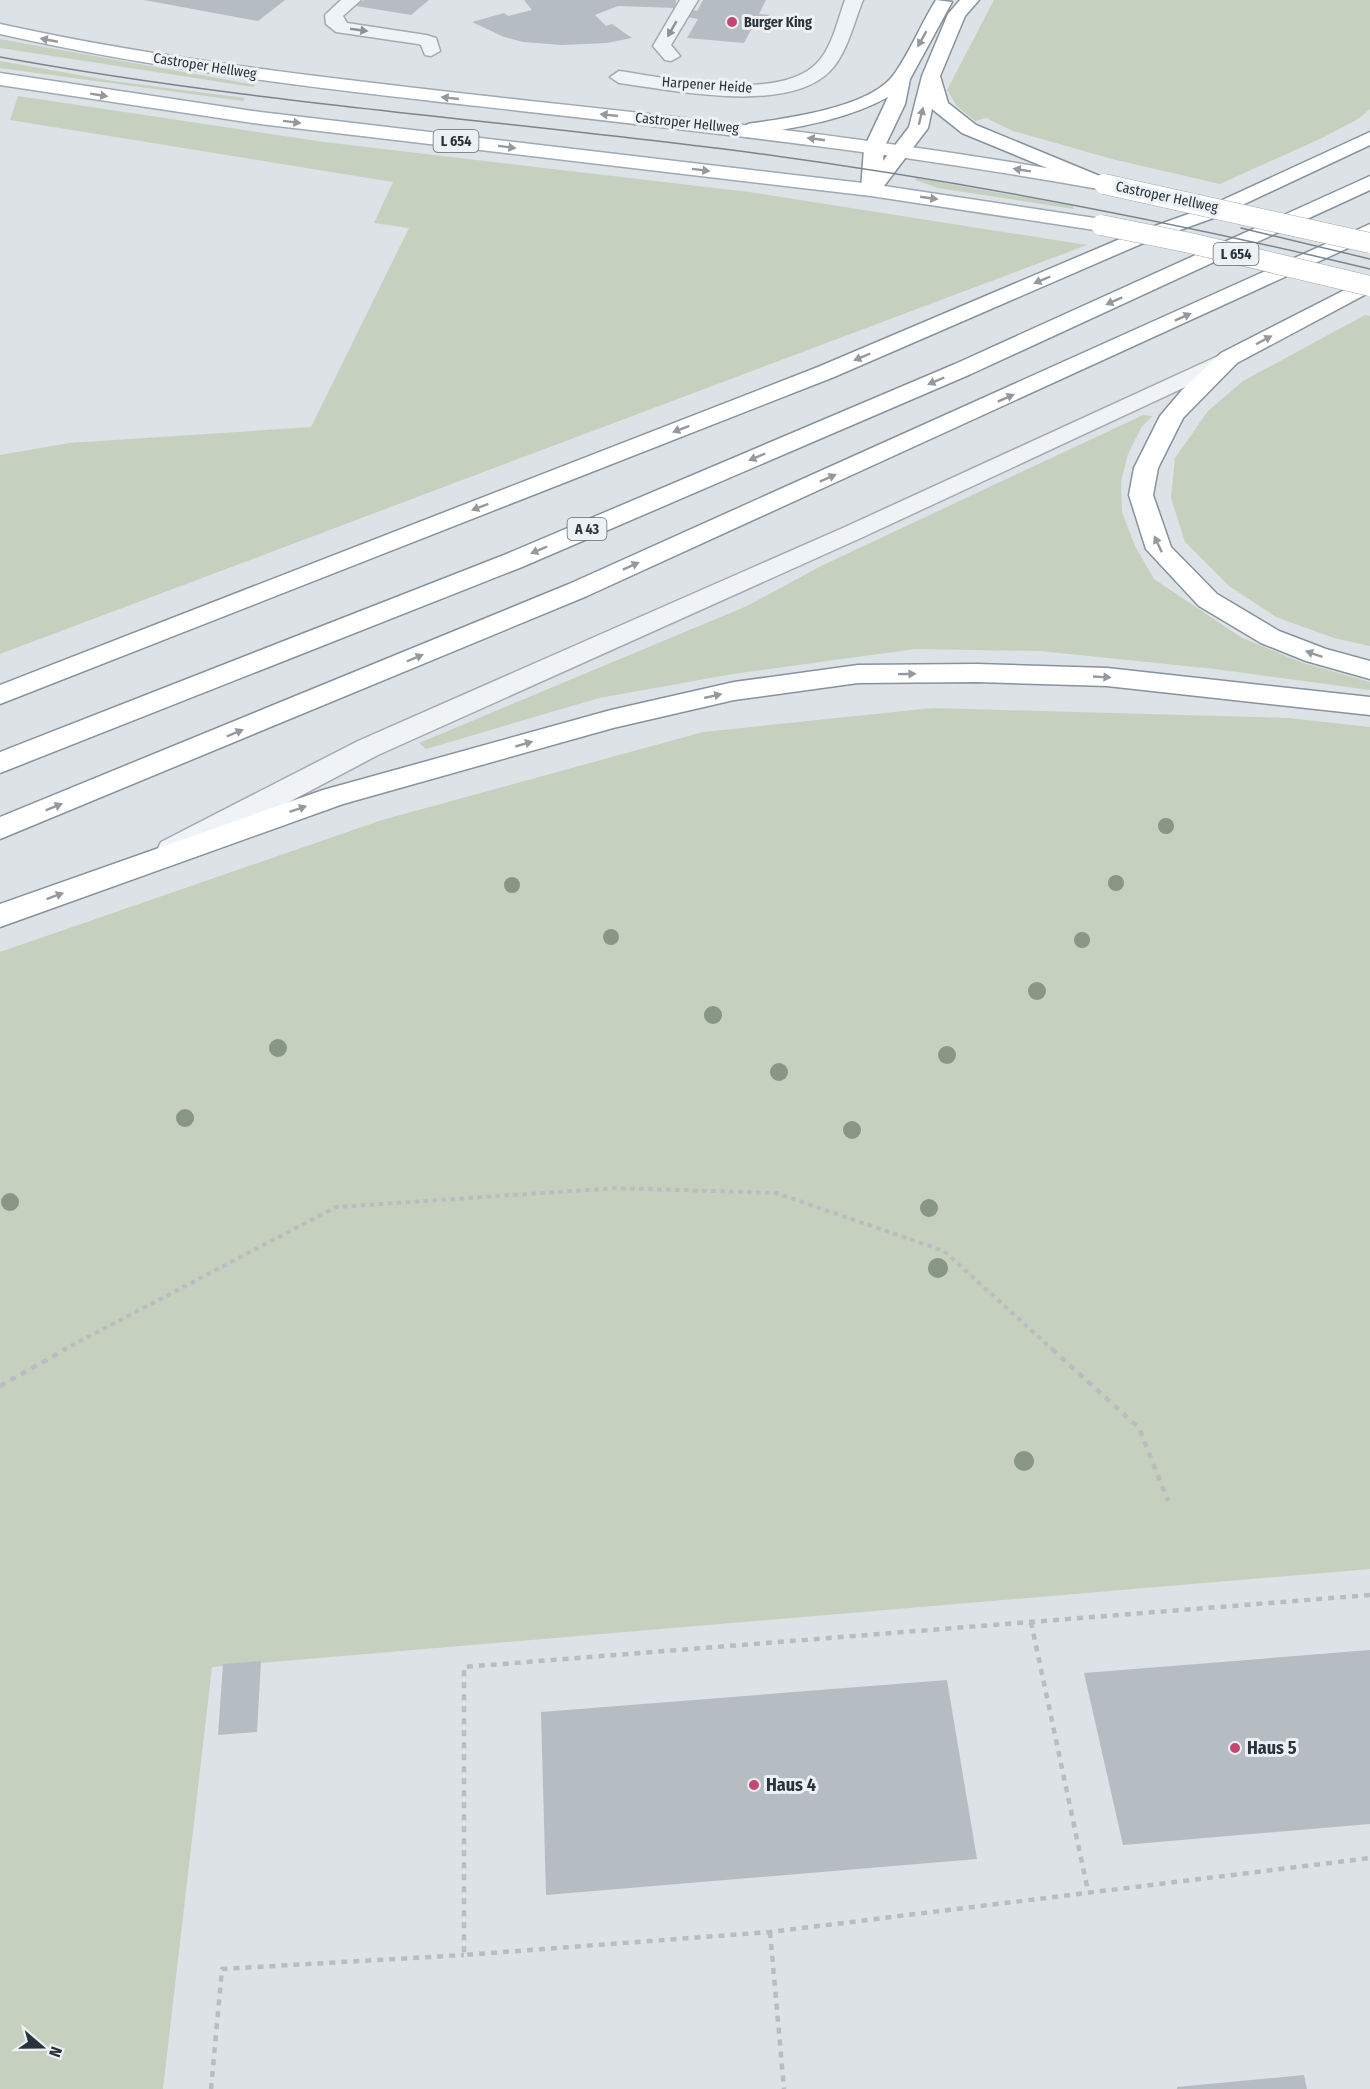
<svg xmlns="http://www.w3.org/2000/svg" width="1370" height="2089" viewBox="0 0 1370 2089" font-family="'Fira Sans Condensed',sans-serif">
<style>
.green{fill:#c6d0bf}
.building{fill:#b5bdc3}
.lines{fill:none;stroke-linecap:round;stroke-linejoin:round}
.minor-casing{stroke:#a3aab0;stroke-width:3}
.major-casing{stroke:#9ea9b1;stroke-width:3}
.highway-casing{stroke:#86929c;stroke-width:3}
.path-far1{stroke:#b8bdc1;stroke-width:4;stroke-dasharray:4.5 4.5;stroke-linecap:butt}
.path{stroke:#b8bdc1;stroke-width:4.5;stroke-dasharray:6 6;stroke-linecap:butt}
.minor{fill:#f0f3f5;fill-rule:evenodd}
.major{fill:#fff;fill-rule:evenodd}
.highway{fill:#fff;fill-rule:evenodd}
.tram{stroke:#78858f;stroke-width:1.5}
.major-bridge-casing{stroke:#9ea9b1;stroke-width:21;stroke-linecap:butt}
.major-bridge{stroke:#fff;stroke-width:20}
.tree{fill:#889685}
.oneway{fill:#8c9398}
.oneway2{fill:#94999e}
.poi-dot{fill:#c54871;stroke:#edf1f4;stroke-width:2}
.labels{text-anchor:middle;dominant-baseline:central;stroke-width:6;stroke-linejoin:round;paint-order:stroke}
.far-poi-label{font-size:14px;font-weight:bold;fill:#28333c;stroke:#edf1f4;text-anchor:start}
.far-street-label{font-size:14px;fill:#28333c;stroke:#edf1f4}
.shield{fill:#edf1f4;stroke:#636c73;stroke-width:1.5}
.shield-label{font-size:14px;font-weight:bold;fill:#28333c}
.near-poi-label{font-size:18px;font-weight:bold;fill:#28333c;stroke:#edf1f4;text-anchor:start}
</style>
<rect width="100%" height="100%" fill="#dde2e6"/>
<g class="green">
<polygon points="994,0 1370,0 1370,109 1358,119 1322,138 1220,184 1112,159 1013,131 986,118 975,121 957,106 947,90"/>
<polygon points="0,39 256,85 253,87 20,51 0,48"/>
<polygon points="0,61 113,81 245,98 243,101 0,68"/>
<polygon points="18,96 324,142 749,192 1087,245 0,654 0,455 69,443 311,427 409,228 374,223 393,182 10,120"/>
<polygon points="916,178 1073,206 1074,209 938,188 915,180"/>
<polygon points="1365,315 1370,316 1370,646 1334,638 1276,617 1229,586 1185,542 1171,498 1175,458 1208,411 1243,381"/>
<polygon points="1143,415 1152,416 1141,428 1128,454 1121,481 1122,512 1135,546 1154,579 1242,638 1303,663 1370,682 1370,690 1215,669 1040,651 915,649 733,674 599,698 426,749 419,743 747,606 821,566"/>
<polygon points="933,708 1289,718 1370,727 1370,1569 212,1667 163,2089 0,2089 0,952 382,820 703,732"/>
</g>
<g class="building">
<polygon points="144,0 285,0 258,21"/>
<polygon points="364,0 429,0 411,15 356,6"/>
<polygon points="524,0 676,0 675,8 618,6 595,15 606,26 612,24 632,38 607,43 562,45 523,42 504,37 472,22 504,13 508,16 532,10"/>
<polygon points="703,0 766,0 759,14 772,15 767,26 757,25 755,30 751,30 744,43 687,38 698,19 682,16 686,9 697,11"/>
<polygon points="1370,1650 1370,1824 1123,1845 1084,1673"/>
<polygon points="261,1661 257,1732 218,1735 223,1664"/>
<polygon points="947,1680 977,1859 546,1895 541,1712"/>
<polygon points="1304,2075 1307,2089 1177,2089 1177,2087"/>
</g>
<g class="lines">
<g class="minor-casing">
<g id="minor">
<polygon points="341,0 361,0 343,16 347,23 426,35 436,38 440,51 431,56 425,55 421,45 418,44 336,32 326,24 325,15"/>
<polygon points="680,0 698,0 671,45 680,56 671,61 665,60 653,46"/>
<path d="M845 0H863C854 22 847 54 830 71 787 115 674 90 619 83L610 77 619 71C668 78 779 103 817 63 832 48 838 19 845 0Z"/>
<polygon points="1229,351 1237,353 1240,358 1237,363 863,537 378,755 183,858 172,861 161,858 157,850 161,842 358,741 845,527"/>
</g>
</g>
<g class="major-casing">
<g id="major">
<path d="M0 24C172 62 346 80 521 100 716 121 911 143 1104 178L1111 180 1114 184 1111 188 1104 190C911 155 716 133 521 111 346 91 172 73 0 34Z"/>
<polygon points="0,73 260,112 871,184 1101,219 1108,221 1111,225 1108,229 1101,231 871,196 260,124 0,85"/>
</g>
</g>
<g class="highway-casing">
<g id="highway">
<path d="M936 0 952 2 910 79 905 104 884 148 883 161 909 127 922 76 948 14 960 0H979L965 16 940 76 948 103 976 125 1107 179 1110 183 1107 187H1093L962 133 932 109 928 128 878 194H864L861 190 864 148 888 97C844 121 797 127 748 136L738 130 748 124C786 118 872 108 895 73 911 50 921 24 936 0Z"/>
<polygon points="1370,132 1370,145 1219,216 1141,244 834,377 0,704 0,685 818,367 1127,236 1205,208"/>
<polygon points="1370,176 1370,190 971,374 522,567 0,773 0,752 504,555 955,364"/>
<polygon points="1370,224 1370,238 587,596 0,839 0,817 569,584"/>
<polygon points="1370,277 1370,292 1237,363 1183,418 1158,468 1153,495 1171,547 1217,594 1279,631 1326,649 1370,661 1370,679 1306,661 1261,643 1199,606 1146,549 1129,495 1134,468 1160,416 1182,390 1221,353"/>
<polygon points="977,664 1107,668 1370,697 1370,715 1107,686 977,682 858,683 734,700 613,728 343,804 0,927 0,904 323,790 611,710 734,682 858,665"/>
</g>
</g>
<polyline class="path-far1" points="63,1350 336,1207 617,1188 776,1193 944,1251 1053,1350"/>
<g class="path">
<polyline points="1052,1349 1139,1428 1168,1501"/>
<polyline points="0,1386 66,1349"/>
<polyline points="1370,1595 464,1667 464,1955 770,1932 1370,1858"/>
<polyline points="1031,1622 1088,1891"/>
<polyline points="770,1932 784,2089"/>
<polyline points="211,2089 222,1969 464,1955"/>
</g>
<use href="#minor" class="minor"/>
<use href="#major" class="major"/>
<use href="#highway" class="highway"/>
<g class="tram">
<path d="M0 57C250 103 502 120 754 153 961 181 1166 220 1370 269"/>
<polyline points="1241,228 1370,259"/>
</g>
<g class="major-bridge-casing">
<g id="major-bridge">
<polyline points="1104,184 1370,243"/>
<polyline points="1101,225 1190,243 1370,286"/>
</g>
</g>
<use href="#major-bridge" class="major-bridge"/>
</g>
<g class="tree">
<circle cx="1166" cy="826" r="8"/>
<circle cx="1116" cy="883" r="8"/>
<circle cx="512" cy="885" r="8"/>
<circle cx="611" cy="937" r="8"/>
<circle cx="1082" cy="940" r="8"/>
<circle cx="1037" cy="991" r="9"/>
<circle cx="713" cy="1015" r="9"/>
<circle cx="278" cy="1048" r="9"/>
<circle cx="947" cy="1055" r="9"/>
<circle cx="779" cy="1072" r="9"/>
<circle cx="185" cy="1118" r="9"/>
<circle cx="852" cy="1130" r="9"/>
<circle cx="10" cy="1202" r="9"/>
<circle cx="929" cy="1208" r="9"/>
<circle cx="938" cy="1268" r="10"/>
<circle cx="1024" cy="1461" r="10"/>
</g>
<defs><path id="oneway-solid" d="M-6-.8H1V-3.2L6.5 0L1 3.2V.8H-6Z" transform="scale(1.5)"/></defs>
<g class="oneway">
<use href="#oneway-solid" transform="translate(672 29) rotate(120)"/>
<use href="#oneway-solid" transform="translate(359 30) rotate(8)"/>
</g>
<g class="oneway2">
<use href="#oneway-solid" transform="translate(922 39) rotate(119)"/>
<use href="#oneway-solid" transform="translate(49 40) rotate(-169)"/>
<use href="#oneway-solid" transform="translate(99 95) rotate(9)"/>
<use href="#oneway-solid" transform="translate(450 98) rotate(-174)"/>
<use href="#oneway-solid" transform="translate(609 115) rotate(-174)"/>
<use href="#oneway-solid" transform="translate(921 116) rotate(-76)"/>
<use href="#oneway-solid" transform="translate(292 122) rotate(7)"/>
<use href="#oneway-solid" transform="translate(816 139) rotate(-172)"/>
<use href="#oneway-solid" transform="translate(507 147) rotate(7)"/>
<use href="#oneway-solid" transform="translate(701 170) rotate(7)"/>
<use href="#oneway-solid" transform="translate(1022 170) rotate(-171)"/>
<use href="#oneway-solid" transform="translate(929 198) rotate(8)"/>
<use href="#oneway-solid" transform="translate(1042 280) rotate(157)"/>
<use href="#oneway-solid" transform="translate(1114 301) rotate(156)"/>
<use href="#oneway-solid" transform="translate(1183 317) rotate(-24)"/>
<use href="#oneway-solid" transform="translate(1264 340) rotate(-28)"/>
<use href="#oneway-solid" transform="translate(862 357) rotate(157)"/>
<use href="#oneway-solid" transform="translate(936 381) rotate(157)"/>
<use href="#oneway-solid" transform="translate(1006 398) rotate(-24)"/>
<use href="#oneway-solid" transform="translate(681 429) rotate(159)"/>
<use href="#oneway-solid" transform="translate(757 457) rotate(157)"/>
<use href="#oneway-solid" transform="translate(828 478) rotate(-24)"/>
<use href="#oneway-solid" transform="translate(480 507) rotate(159)"/>
<use href="#oneway-solid" transform="translate(1158 544) rotate(-115)"/>
<use href="#oneway-solid" transform="translate(539 550) rotate(157)"/>
<use href="#oneway-solid" transform="translate(631 566) rotate(-24)"/>
<use href="#oneway-solid" transform="translate(1314 654) rotate(-161)"/>
<use href="#oneway-solid" transform="translate(415 658) rotate(-23)"/>
<use href="#oneway-solid" transform="translate(907 674) rotate(-1)"/>
<use href="#oneway-solid" transform="translate(1102 677) rotate(3)"/>
<use href="#oneway-solid" transform="translate(713 696) rotate(-13)"/>
<use href="#oneway-solid" transform="translate(235 733) rotate(-23)"/>
<use href="#oneway-solid" transform="translate(524 744) rotate(-16)"/>
<use href="#oneway-solid" transform="translate(54 807) rotate(-22)"/>
<use href="#oneway-solid" transform="translate(298 809) rotate(-19)"/>
<use href="#oneway-solid" transform="translate(55 896) rotate(-20)"/>
</g>
<g class="poi-dot">
<circle cx="732" cy="22" r="6"/>
<circle cx="1235" cy="1748" r="6"/>
<circle cx="754" cy="1785" r="6"/>
</g>
<g class="labels">
<g class="far-poi-label">
<text x="744" y="22">Burger King</text>
</g>
<g class="far-street-label">
<text transform="translate(205 66) rotate(9)">Castroper Hellweg</text>
<text transform="translate(707 85) rotate(4)">Harpener Heide</text>
<text transform="translate(687 123) rotate(6)">Castroper Hellweg</text>
<text transform="translate(1167 197) rotate(12)">Castroper Hellweg</text>
</g>
<g class="shield">
<rect x="433.5" y="130" width="45" height="22" rx="4.5"/>
<rect x="1213.5" y="243" width="45" height="22" rx="4.5"/>
<rect x="567.5" y="518" width="39" height="22" rx="4.5"/>
</g>
<g class="shield-label">
<text x="456" y="141">L 654</text>
<text x="1236" y="254">L 654</text>
<text x="587" y="529">A 43</text>
</g>
<g class="near-poi-label">
<text x="1247" y="1748">Haus 5</text>
<text x="766" y="1785">Haus 4</text>
</g>
</g>
<g transform="translate(42 2047) rotate(110)" stroke="#edf1f4" stroke-width="4.5" paint-order="stroke">
<path d="M0-4.5L10 22L0 15L-10 22Z" fill="#28333c"/>
<text y="-9" font-size="16" font-weight="bold" text-anchor="middle" fill="#28333c">N</text>
</g>
</svg>
